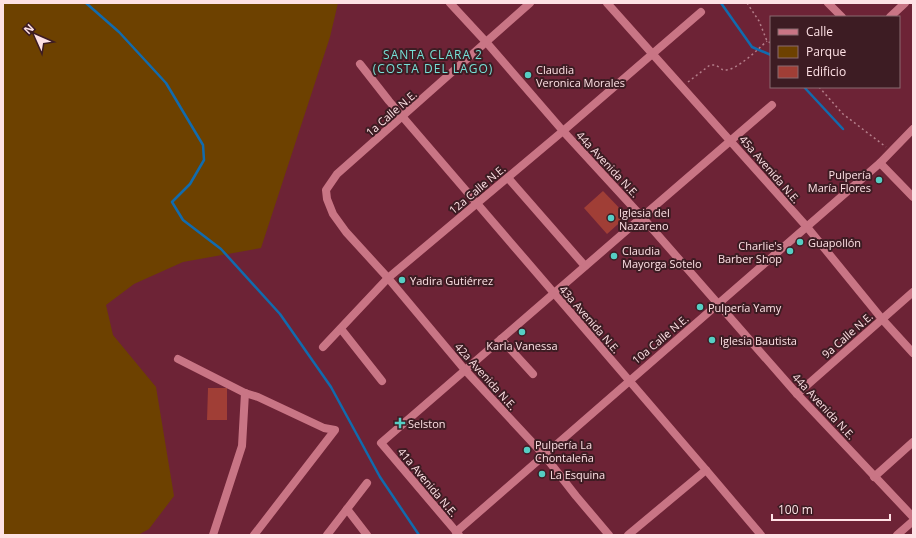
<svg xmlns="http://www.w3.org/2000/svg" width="916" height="538" viewBox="0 0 916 538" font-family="'Open Sans',sans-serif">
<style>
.green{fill:#6d4100}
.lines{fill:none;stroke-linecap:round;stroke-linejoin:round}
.stream{stroke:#116bae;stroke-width:2.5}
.building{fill:#a03e36}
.path{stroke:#b37e8a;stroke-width:1.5;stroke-dasharray:2 3;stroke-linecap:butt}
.minor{stroke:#c97585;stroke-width:8}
.poi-dot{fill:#56cec4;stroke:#3d1c23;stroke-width:1.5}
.labels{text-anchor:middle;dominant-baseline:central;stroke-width:4;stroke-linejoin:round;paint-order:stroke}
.poi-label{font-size:11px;fill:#fee1e5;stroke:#3d1c23;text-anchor:start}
.street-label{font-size:11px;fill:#fee1e5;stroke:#3d1c23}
.neighbourhood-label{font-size:12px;letter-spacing:1px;fill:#76e0d7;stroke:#3d1c23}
</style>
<rect width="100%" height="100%" fill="#6d2336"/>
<polygon class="green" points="3,3 338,3 330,37 261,248 183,262 134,284 106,305 113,335 156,387 174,496 149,529 138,535 3,535"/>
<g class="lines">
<g class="stream">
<polyline points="86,3 119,32 166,83 203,145 204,160 190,184 172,202 183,220 221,249 280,314 331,387 380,477 419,535"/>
<polyline points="721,3 752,47 771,55"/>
<polyline points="804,87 843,129"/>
</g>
</g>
<g class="building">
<polygon points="603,191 627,216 607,234 584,208"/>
<polygon points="208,388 227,388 227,420 207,420"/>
</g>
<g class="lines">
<g class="path">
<polyline points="747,3 759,21 767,41 771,43"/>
<path d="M688 82 710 65H715C718 66 721 69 723 70 736 72 758 49 767 41"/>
<polyline points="819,87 843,114 886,147"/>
</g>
<g class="minor">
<polyline points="450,3 487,43 563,131 642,217 797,394 913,517"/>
<polyline points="530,3 337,174 326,190 327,199 333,214 346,232 388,278 465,370 544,455 576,496 609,535"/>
<polyline points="607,3 807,227 882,319 913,353"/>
<polyline points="828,3 842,17"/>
<polyline points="890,17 905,3"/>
<polyline points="360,64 389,101 706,470 761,535"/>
<polyline points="880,163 913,197"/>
<polyline points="508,178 585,266"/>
<polyline points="341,329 382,381"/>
<polyline points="501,339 533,374"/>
<polyline points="323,347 388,278 563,131 701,12"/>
<polyline points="178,359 245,393 258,397 324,428 335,430 254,535"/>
<polyline points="797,394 913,292"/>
<polyline points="874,477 913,442"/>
<polyline points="347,509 367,535"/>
<polyline points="456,532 880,163 913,129"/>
<polyline points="213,535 242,446 245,393"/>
<polyline points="327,535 367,483"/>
<polyline points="459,535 381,443 642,217 772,105"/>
<polyline points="628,535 706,470"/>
<polyline points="897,535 913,521"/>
</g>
</g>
<g class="poi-dot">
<circle cx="528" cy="75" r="4"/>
<circle cx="879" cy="180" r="4"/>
<circle cx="611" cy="218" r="4"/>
<circle cx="800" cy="242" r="4"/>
<circle cx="790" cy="251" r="4"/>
<circle cx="614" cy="256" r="4"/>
<circle cx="402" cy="280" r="4"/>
<circle cx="700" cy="307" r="4"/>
<circle cx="522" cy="332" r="4"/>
<circle cx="712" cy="340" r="4"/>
<path d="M398 417h4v4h4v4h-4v4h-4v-4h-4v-4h4z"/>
<circle cx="527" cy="450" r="4"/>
<circle cx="542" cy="474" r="4"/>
</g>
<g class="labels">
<g class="poi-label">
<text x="536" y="69">Claudia<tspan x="536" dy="13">Veronica Morales</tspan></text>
<text x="871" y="174" text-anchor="end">Pulpería<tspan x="871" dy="13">María Flores</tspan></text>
<text x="619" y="212">Iglesia del<tspan x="619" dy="13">Nazareno</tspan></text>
<text x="808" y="242">Guapollón</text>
<text x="782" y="245" text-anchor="end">Charlie's<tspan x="782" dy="13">Barber Shop</tspan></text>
<text x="622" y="250">Claudia<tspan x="622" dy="13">Mayorga Sotelo</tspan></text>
<text x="410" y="280">Yadira Gutiérrez</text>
<text x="708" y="307">Pulpería Yamy</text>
<text x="720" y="340">Iglesia Bautista</text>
<text x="522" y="345" text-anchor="middle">Karla Vanessa</text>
<text x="408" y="423">Selston</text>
<text x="535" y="444">Pulpería La<tspan x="535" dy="13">Chontaleña</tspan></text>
<text x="550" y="474">La Esquina</text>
</g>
<g class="street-label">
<text transform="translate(391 113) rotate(-41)">1a Calle N.E.</text>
<text transform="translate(608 164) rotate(47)">44a Avenida N.E.</text>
<text transform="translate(770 169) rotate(49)">45a Avenida N.E.</text>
<text transform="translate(477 189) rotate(-40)">12a Calle N.E.</text>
<text transform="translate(590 319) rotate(49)">43a Avenida N.E.</text>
<text transform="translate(847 335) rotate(-41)">9a Calle N.E.</text>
<text transform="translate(660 339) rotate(-40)">10a Calle N.E.</text>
<text transform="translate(486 376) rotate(48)">42a Avenida N.E.</text>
<text transform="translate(824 406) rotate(47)">44a Avenida N.E.</text>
<text transform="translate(428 482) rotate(50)">41a Avenida N.E.</text>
</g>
<g class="neighbourhood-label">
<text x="433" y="54">SANTA CLARA 2<tspan x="433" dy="14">(COSTA DEL LAGO)</tspan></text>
</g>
</g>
<rect width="916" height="538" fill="none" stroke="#fee1e5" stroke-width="8"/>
<rect x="770" y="16" width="130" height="72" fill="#3d1c23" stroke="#8a6b71"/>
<rect x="778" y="29" width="20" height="6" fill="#c97585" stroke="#8a6b71"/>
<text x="806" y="36" font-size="12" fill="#fee1e5">Calle</text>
<rect x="778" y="46" width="20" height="12" fill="#6d4100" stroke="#8a6b71"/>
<text x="806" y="56" font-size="12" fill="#fee1e5">Parque</text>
<rect x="778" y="66" width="20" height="12" fill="#a03e36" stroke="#8a6b71"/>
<text x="806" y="76" font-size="12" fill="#fee1e5">Edificio</text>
<g transform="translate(36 36) rotate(315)" stroke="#3d1c23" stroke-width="3" paint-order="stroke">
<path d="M0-3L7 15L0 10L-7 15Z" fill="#fee1e5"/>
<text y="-6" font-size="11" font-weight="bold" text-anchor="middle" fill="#fee1e5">N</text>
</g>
<path d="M772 514v6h118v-6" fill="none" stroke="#fee1e5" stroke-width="2"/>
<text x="778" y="514" font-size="12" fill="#fee1e5" stroke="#3d1c23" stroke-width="3" paint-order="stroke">100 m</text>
</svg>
